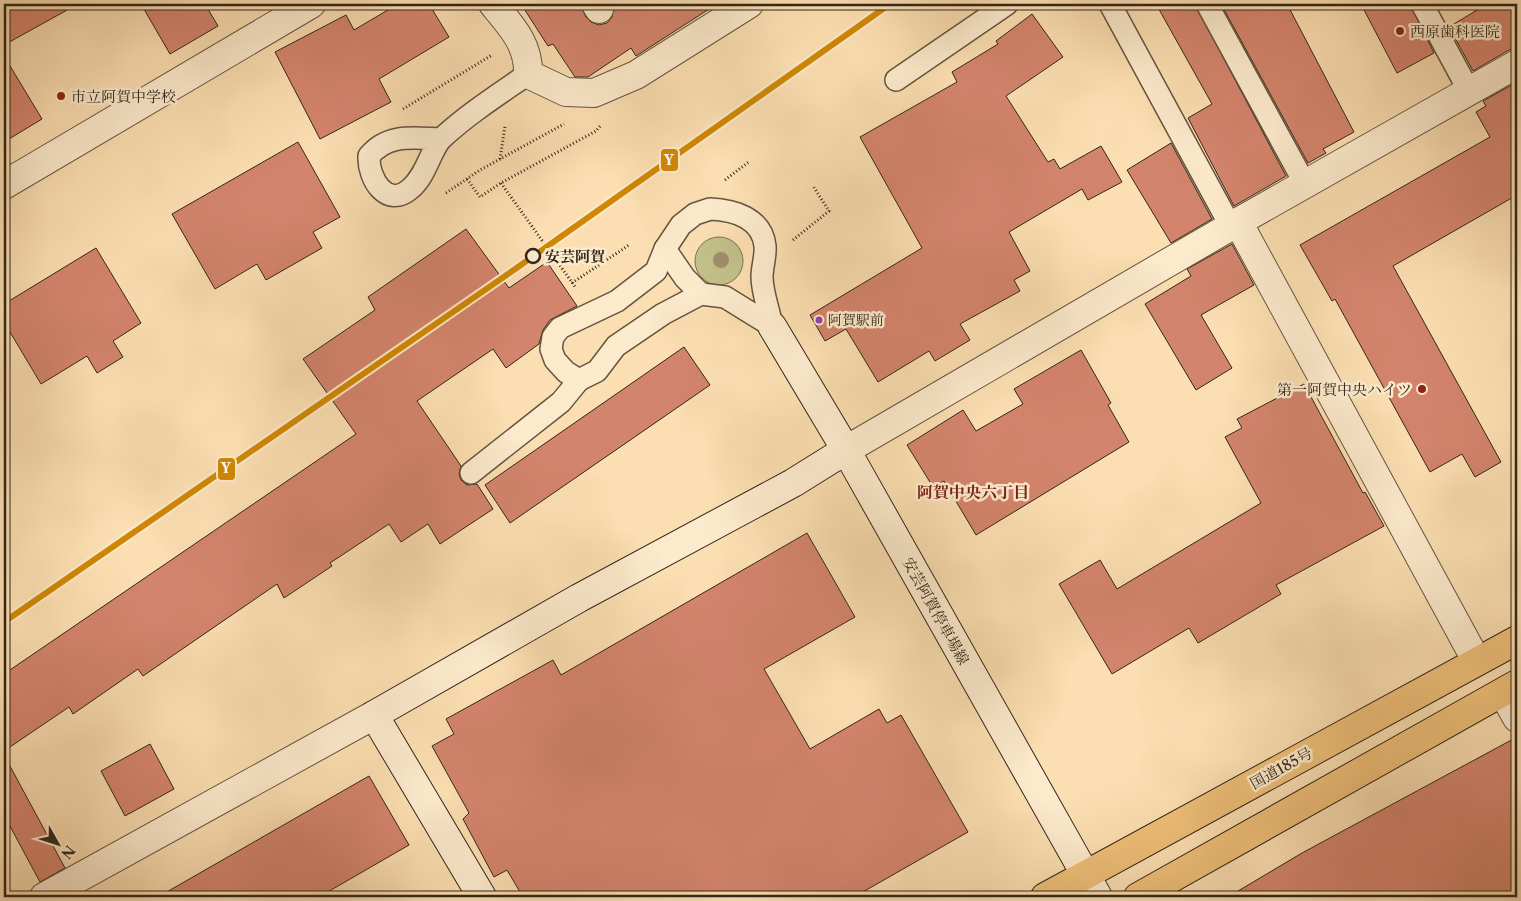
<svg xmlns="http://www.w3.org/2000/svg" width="1521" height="901" viewBox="0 0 1521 901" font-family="'Libre Caslon Text','Noto Serif JP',serif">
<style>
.green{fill:#c2c089;stroke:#7a7352}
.building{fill:#d3846c;stroke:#31261a}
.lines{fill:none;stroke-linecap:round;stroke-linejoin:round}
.lane-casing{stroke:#645440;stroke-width:24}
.street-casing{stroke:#645440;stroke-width:30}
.secondary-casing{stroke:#31261a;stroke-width:30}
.highway-casing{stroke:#31261a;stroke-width:30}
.path{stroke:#31261a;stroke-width:3;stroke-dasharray:1 2.5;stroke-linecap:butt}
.lane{stroke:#fceacc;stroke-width:21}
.street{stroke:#fceacc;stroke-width:28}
.secondary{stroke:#fceacc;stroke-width:28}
.highway{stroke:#eebf78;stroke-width:28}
.rail-1-casing{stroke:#fceacc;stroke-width:10}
.rail-1{stroke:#cf8704;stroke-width:6}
.tree{fill:#a08e6d}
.poi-dot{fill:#8f2418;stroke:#fceacc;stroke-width:2}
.stop-dot{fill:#fceacc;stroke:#31261a;stroke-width:2.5}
.bus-dot{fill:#8e44ad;stroke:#fceacc;stroke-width:2}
.labels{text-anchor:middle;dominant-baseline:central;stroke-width:5;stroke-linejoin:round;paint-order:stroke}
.bus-label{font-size:14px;fill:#31261a;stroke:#fceacc;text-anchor:start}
.poi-label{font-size:15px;fill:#31261a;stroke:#fceacc;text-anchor:start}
.stop-label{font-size:15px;font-weight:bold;fill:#31261a;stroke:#fceacc;text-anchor:start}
.street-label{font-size:15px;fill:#31261a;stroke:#fceacc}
.neighbourhood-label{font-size:16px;font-weight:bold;fill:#7a1f14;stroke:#fceacc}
.line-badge{stroke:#fceacc;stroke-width:2}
.badge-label{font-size:14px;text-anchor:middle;font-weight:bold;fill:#fff}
</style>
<rect width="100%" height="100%" fill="#fbdeb1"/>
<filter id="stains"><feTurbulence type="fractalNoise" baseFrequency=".004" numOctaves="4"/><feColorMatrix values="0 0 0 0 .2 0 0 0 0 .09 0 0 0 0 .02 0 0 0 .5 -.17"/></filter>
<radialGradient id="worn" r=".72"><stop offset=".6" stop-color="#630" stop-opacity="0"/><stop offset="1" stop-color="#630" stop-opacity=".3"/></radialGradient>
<circle class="green" cx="719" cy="261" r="24"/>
<g class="building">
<polygon points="4,4 78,4 4,45"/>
<polygon points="141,4 205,4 218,26 170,54"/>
<polygon points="398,4 429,4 449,37 379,79 391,102 320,139 275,52 346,15 354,30"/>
<polygon points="521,4 580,4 586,17 591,22 599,25 607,23 612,17 613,4 717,4 636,56 631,48 588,77 575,77 553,44 548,46"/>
<polygon points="1156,4 1195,4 1286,176 1234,206 1188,118 1212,104"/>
<polygon points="1221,4 1287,4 1354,132 1323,149 1326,153 1308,163"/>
<polygon points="1361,4 1410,4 1434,53 1397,73"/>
<polygon points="1487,4 1517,4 1517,48 1509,50 1473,71 1449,27"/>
<polygon points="1032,14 1063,57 1006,96 1048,162 1054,159 1060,169 1101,146 1122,182 1088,200 1082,189 1009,232 1030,271 1014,280 1020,291 960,324 970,340 935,361 929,351 878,382 846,329 825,341 810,315 922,248 860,137 957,82 952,72 998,44 996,41"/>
<polygon points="4,56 42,119 4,142"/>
<polygon points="1517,82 1517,195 1393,266 1501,462 1475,477 1462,454 1430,472 1335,299 1332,301 1300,245 1490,137 1476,112 1486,106 1483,101"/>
<polygon points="298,142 340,217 313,232 322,248 266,280 257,264 215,289 172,214"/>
<polygon points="1171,143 1212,219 1171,243 1127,170"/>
<polygon points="466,229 509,288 547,262 577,306 550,320 543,330 539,344 506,368 493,349 417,401 461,466 459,474 461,480 467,485 477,484 493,509 440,544 428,524 401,542 389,524 330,563 332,566 284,598 277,584 143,676 138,669 73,714 69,707 4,751 4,674 356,434 303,359 375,310 368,297"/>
<polygon points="1232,244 1254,285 1201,315 1232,368 1196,390 1145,304 1191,276 1187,269"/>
<polygon points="96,248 141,323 113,341 123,357 97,373 87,356 41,384 4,322 4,304"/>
<polygon points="684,347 710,385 510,523 485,485"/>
<polygon points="1081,350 1111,403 1108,405 1129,442 976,535 944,481 933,487 907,445 963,410 976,431 1023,404 1014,389"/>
<polygon points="1304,384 1363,493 1365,492 1384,526 1276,585 1281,594 1198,643 1189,628 1112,674 1059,584 1100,560 1117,589 1261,503 1225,437 1242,428 1237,419"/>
<polygon points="807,533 855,617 764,669 810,749 879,709 887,723 901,715 968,832 854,897 523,897 507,870 494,877 463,819 469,813 432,746 454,734 446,719 553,660 561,675"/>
<polygon points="1517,737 1517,897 1228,897 1302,853"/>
<polygon points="150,744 174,789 125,816 101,771"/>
<polygon points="4,755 65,868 40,882 4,815"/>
<polygon points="369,776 409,845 319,897 158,897"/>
</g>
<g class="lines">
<g class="lane-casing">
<g id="lane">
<polyline points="1110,4 1231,227"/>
<polyline points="1207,4 1305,184"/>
<polyline points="1422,4 1469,91"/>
<polyline points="896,80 1007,4"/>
<path d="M440 139C414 138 388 133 369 156 368 179 387 209 410 189 427 175 431 148 442 138 468 114 499 94 528 74"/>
<path d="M710 209C734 210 762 218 765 246 766 256 762 267 762 277 762 292 769 310 772 326L725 297 701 294 663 314 616 346 597 371 579 380 566 372 555 360 551 349 553 337 560 328 617 301 656 271 665 249 681 225 695 214Z"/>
<polyline points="665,249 685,278 701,294"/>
<polyline points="471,473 561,402 579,380"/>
</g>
</g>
<g class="street-casing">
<g id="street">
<path d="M493 4C511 26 529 44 528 74L566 92 594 93 636 75 749 4"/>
<polyline points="596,4 599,9"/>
<polyline points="4,185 311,4"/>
<polyline points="1238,222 1476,660"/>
<polyline points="846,450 1238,222 1517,64"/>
<polyline points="1503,693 1517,718"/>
<polyline points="44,897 374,715"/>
</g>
</g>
<g class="secondary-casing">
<g id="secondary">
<polyline points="772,326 846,450 1098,897"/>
<polyline points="482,897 374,715 579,598 793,483 846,450"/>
</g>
</g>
<g class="highway-casing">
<g id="highway">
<polyline points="1045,897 1517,640"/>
<polyline points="1138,897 1517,684"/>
</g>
</g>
<g class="path">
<polyline points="403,109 492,55"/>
<polyline points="500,159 505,126"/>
<polyline points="467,179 480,197 501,183 596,131 601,125"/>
<polyline points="725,180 750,161"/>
<polyline points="501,183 576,288"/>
<polyline points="446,193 480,170 564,124"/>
<polyline points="793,240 829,211 813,186"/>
<polyline points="572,283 629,245"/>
</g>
<use href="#lane" class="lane"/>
<use href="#street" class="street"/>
<use href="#secondary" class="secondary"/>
<use href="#highway" class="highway"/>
<g class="rail-1-casing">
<polyline id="rail-1" points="4,622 518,267 890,4"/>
</g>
<use href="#rail-1" class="rail-1"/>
</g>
<circle class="tree" cx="721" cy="260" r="8"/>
<g class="poi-dot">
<circle cx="1400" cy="31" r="5"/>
<circle cx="61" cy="96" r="5"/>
<circle cx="1422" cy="389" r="5"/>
</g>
<circle class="stop-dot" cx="533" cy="256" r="7"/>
<circle class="bus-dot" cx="819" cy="320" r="4.5"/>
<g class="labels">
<g class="bus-label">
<text x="828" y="320">阿賀駅前</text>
</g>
<g class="poi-label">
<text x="1410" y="31">西原歯科医院</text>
<text x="71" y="96">市立阿賀中学校</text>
<text x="1412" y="389" text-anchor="end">第一阿賀中央ハイツ</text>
</g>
<g class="stop-label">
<text x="545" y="256">安芸阿賀</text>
</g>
<g class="street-label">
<text transform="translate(936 611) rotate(61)">安芸阿賀停車場線</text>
<text transform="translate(1281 768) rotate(-29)">国道185号</text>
</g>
<g class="neighbourhood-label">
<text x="973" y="492">阿賀中央六丁目</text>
</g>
</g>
<g class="line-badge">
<rect x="660" y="148" width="19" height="24" rx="5" fill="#cf8704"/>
<rect x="217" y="457" width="19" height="24" rx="5" fill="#cf8704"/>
</g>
<g class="badge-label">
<text x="669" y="165">Y</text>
<text x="226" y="473">Y</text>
</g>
<rect width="1521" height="901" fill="none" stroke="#fbdeb1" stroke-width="20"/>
<rect x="5" y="5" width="1511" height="891" fill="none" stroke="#31261a" stroke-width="2.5"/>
<rect x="10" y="10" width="1501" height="881" fill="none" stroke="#31261a"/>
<g transform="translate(58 844) rotate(129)" stroke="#fceacc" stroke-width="4" paint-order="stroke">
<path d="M0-4L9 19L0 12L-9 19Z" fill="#31261a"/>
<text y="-8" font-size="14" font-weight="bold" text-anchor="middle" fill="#31261a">N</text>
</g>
<rect width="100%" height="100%" filter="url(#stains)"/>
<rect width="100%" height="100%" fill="url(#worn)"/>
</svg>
